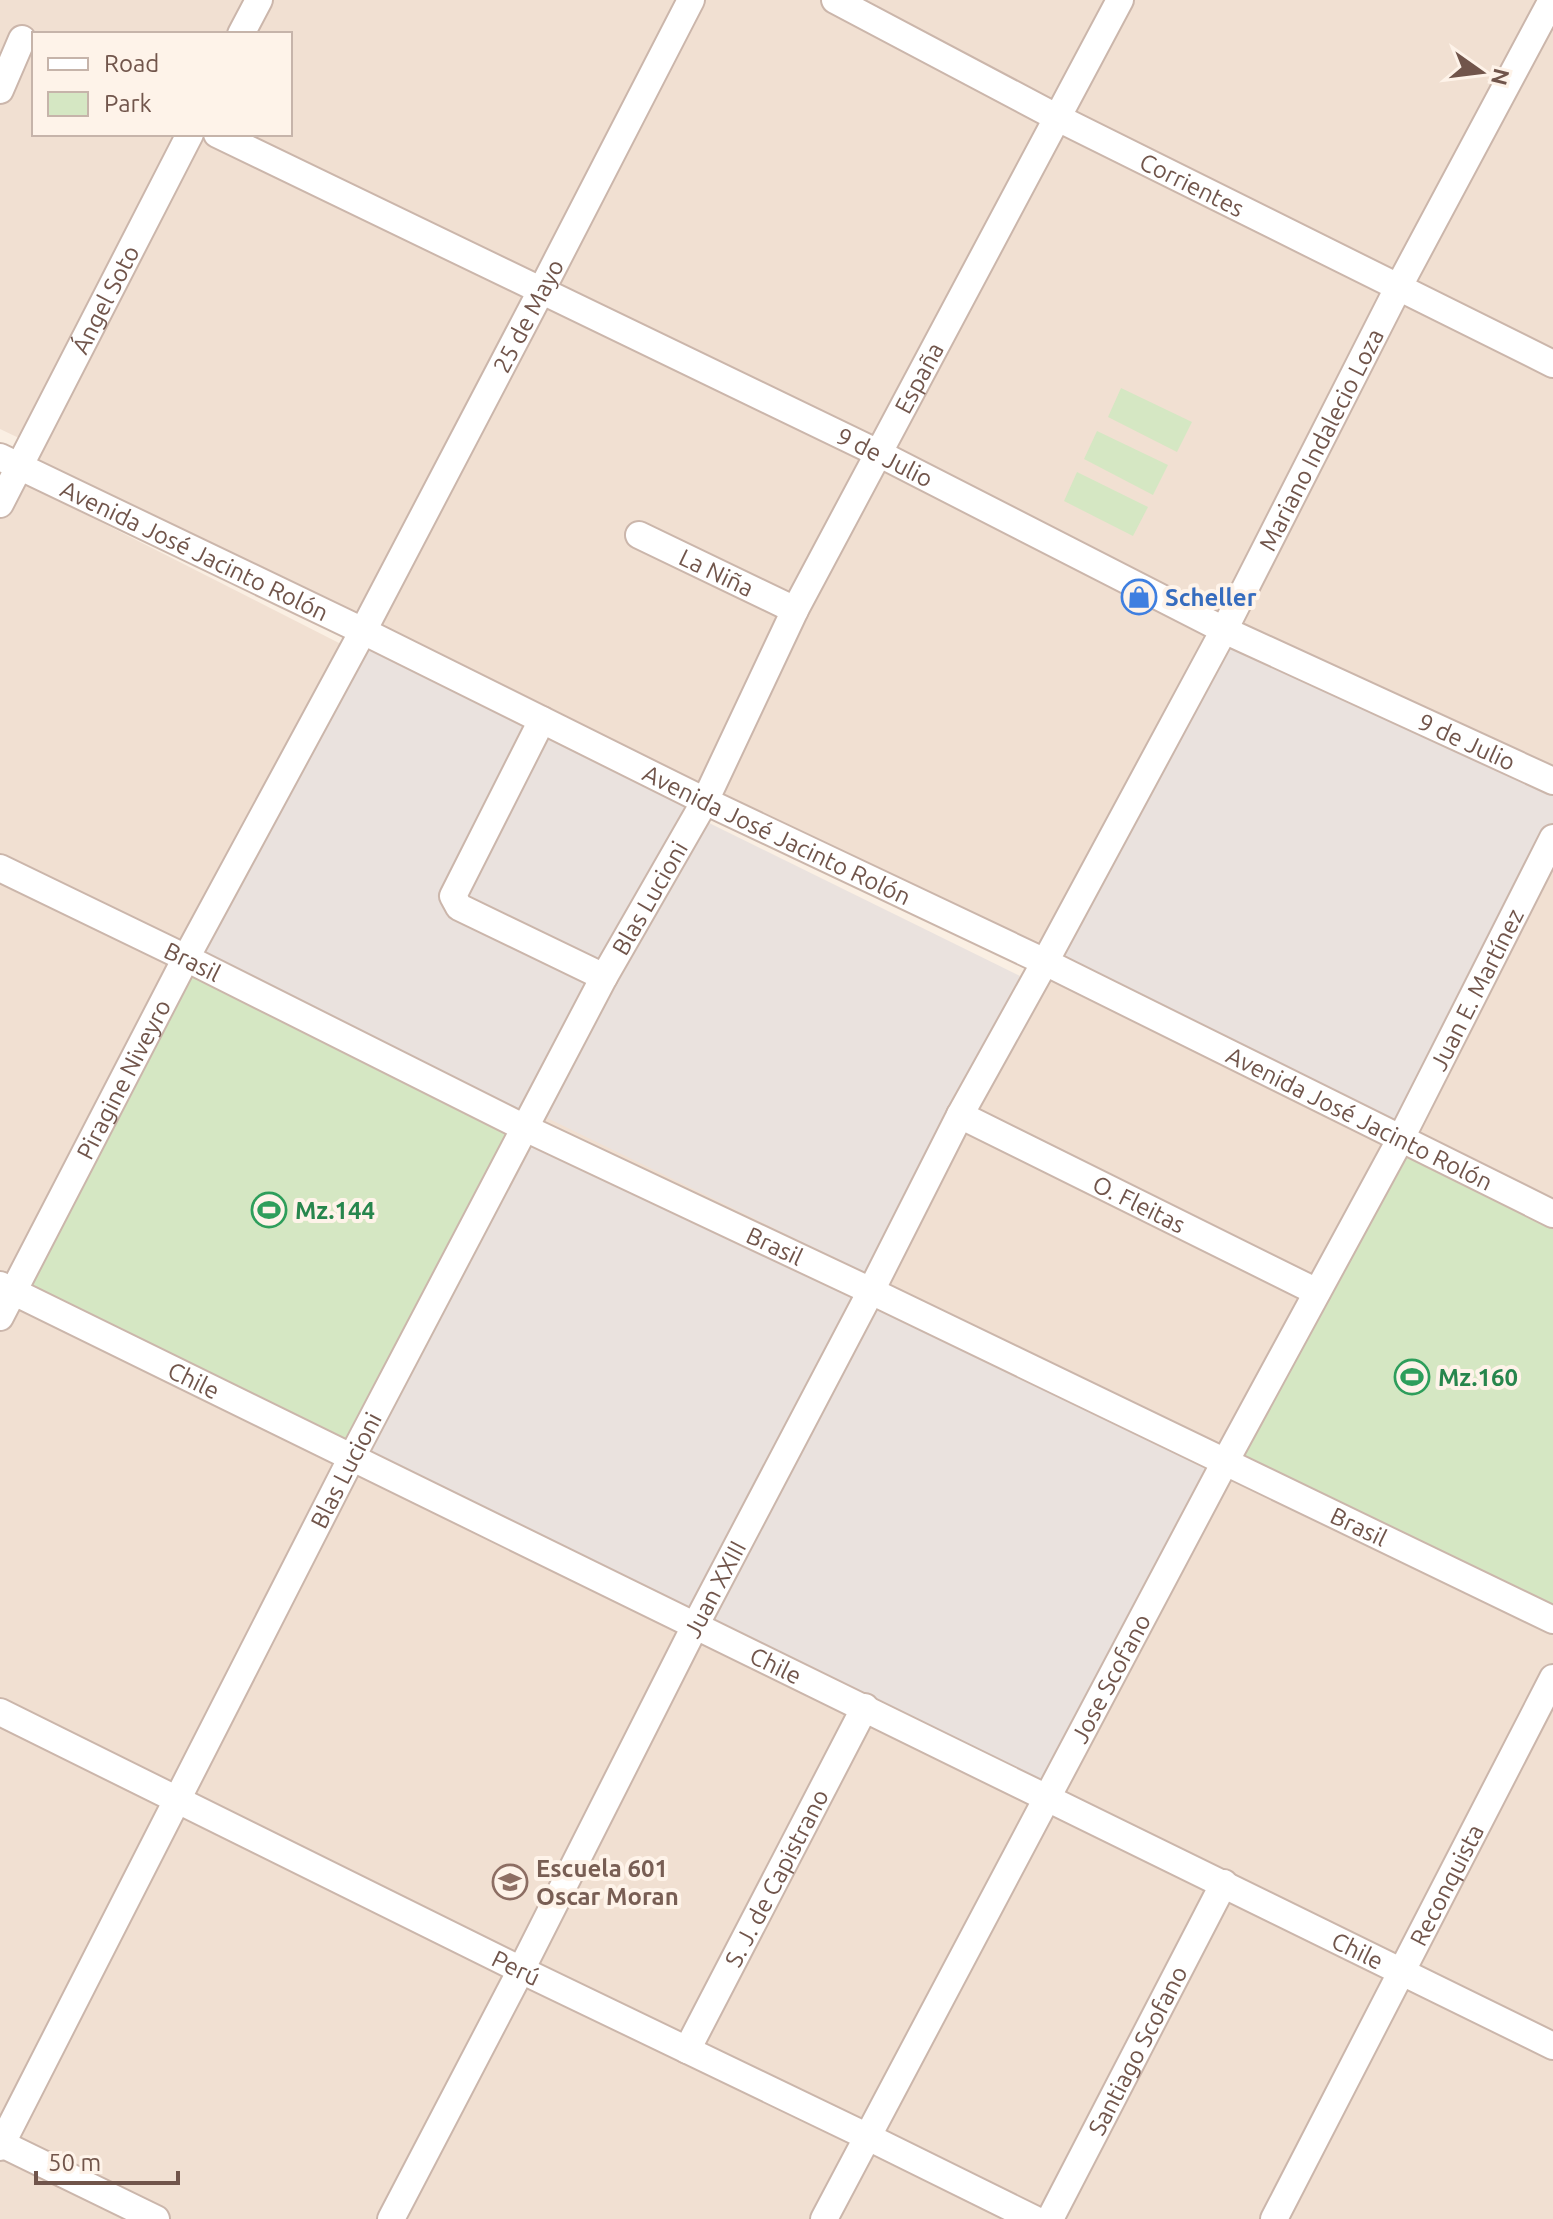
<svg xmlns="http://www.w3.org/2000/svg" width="1553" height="2219" viewBox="0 0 1553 2219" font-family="Ubuntu,sans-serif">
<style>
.residential{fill:#f1e0d2;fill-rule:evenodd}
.industrial{fill:#eae2de}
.green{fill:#d5e7c3}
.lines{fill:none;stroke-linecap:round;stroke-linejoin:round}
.minor-casing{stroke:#cbb6ab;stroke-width:30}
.minor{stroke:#fff;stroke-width:26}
.labels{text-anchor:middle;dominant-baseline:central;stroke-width:8;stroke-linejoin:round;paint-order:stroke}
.street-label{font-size:24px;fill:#71554b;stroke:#fef3e9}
.shop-label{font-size:24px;font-weight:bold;fill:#366cbe;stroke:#fef3e9;text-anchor:start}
.leisure-label{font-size:24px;font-weight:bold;fill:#27864d;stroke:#fef3e9;text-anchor:start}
.education-label{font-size:24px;font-weight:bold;fill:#785e54;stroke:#fef3e9;text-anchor:start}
</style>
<rect width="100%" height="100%" fill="#faefe3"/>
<path class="residential" d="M0 0H1553V2219H0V482L20 481 341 644 339 648 1031 988 1045 963 20 467 21 439 0 429ZM34 34H290V134H34Z"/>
<g class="industrial">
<polygon points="1224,630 1553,781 1553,838 1400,1140 1045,962"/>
<polygon points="363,631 705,801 525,1128 1225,1462 1047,1796 352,1457 186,958"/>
<polygon points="703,820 1020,976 866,1273 543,1116"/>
</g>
<g class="green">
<polygon points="1121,388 1192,422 1177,452 1108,417"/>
<polygon points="1097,431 1168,465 1153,495 1084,459"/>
<polygon points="1077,472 1148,507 1133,536 1064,501"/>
<polygon points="186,958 525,1128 352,1457 13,1291"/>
<polygon points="1400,1140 1553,1214 1553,1620 1225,1462"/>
</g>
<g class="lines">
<g class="minor-casing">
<g id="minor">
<path id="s1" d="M835 0 1058 118 1553 364"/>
<polyline points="241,34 259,0"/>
<polyline points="0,90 22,39"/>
<path id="s2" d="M217 134 878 453 1224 630 1553 781"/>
<path id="s3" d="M0 457 363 631 705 801 1045 962 1553 1214"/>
<path id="s4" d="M0 504 190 134"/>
<path id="s5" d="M639 535 795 610"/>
<polyline points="542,720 453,896 459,907 604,977"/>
<path id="s6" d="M0 868 186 958 525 1128 871 1291 1553 1620"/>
<path id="s7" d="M960 1115 1317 1292"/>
<path id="s8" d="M0 1285 1553 2046"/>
<path id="s9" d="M0 1317 186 958 363 631 541 291 691 0"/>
<path id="s10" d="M0 1712 521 1970 866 2136 1034 2219"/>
<path id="s11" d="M687 2050 865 1707"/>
<polyline points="0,2143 156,2219"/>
<path id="s12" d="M0 2147 352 1457 604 977 705 801 795 610 1120 0"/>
<path id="s13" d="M391 2219 521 1970 696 1624 871 1291 960 1115 1045 962 1224 630 1398 288 1552 0"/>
<path id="s14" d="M824 2219 1225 1462 1400 1140 1553 838"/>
<path id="s15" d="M1050 2219 1224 1883"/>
<path id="s16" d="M1274 2219 1553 1678"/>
</g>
</g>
<use href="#minor" class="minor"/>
</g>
<defs>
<g id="shop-ring" transform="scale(1.8)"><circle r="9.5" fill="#fef3e9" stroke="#3f7fe0" stroke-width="1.5"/><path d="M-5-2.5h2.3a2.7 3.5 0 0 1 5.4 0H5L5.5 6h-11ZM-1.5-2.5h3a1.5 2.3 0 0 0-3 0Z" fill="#3f7fe0"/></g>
<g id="stadium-ring" transform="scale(1.8)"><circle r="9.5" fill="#fef3e9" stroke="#2e9e5b" stroke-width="1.5"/><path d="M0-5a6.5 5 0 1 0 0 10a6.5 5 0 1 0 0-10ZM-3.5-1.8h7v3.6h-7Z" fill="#2e9e5b"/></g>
<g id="school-ring" transform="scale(1.8)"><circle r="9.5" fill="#fef3e9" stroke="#8d6e63" stroke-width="1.5"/><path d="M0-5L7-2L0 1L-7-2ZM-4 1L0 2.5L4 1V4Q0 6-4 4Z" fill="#8d6e63"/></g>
</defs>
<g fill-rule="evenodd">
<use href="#shop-ring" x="1139" y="597"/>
<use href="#stadium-ring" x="269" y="1210"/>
<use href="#stadium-ring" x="1412" y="1377"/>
<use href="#school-ring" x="510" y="1882"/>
</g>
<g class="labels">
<g class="street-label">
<text stroke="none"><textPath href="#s1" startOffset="402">Corrientes</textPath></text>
<text stroke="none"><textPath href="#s4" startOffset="230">Ángel Soto</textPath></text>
<text stroke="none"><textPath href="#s9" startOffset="1132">25 de Mayo</textPath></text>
<text stroke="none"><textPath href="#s12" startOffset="1994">España</textPath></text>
<text stroke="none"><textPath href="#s13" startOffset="2008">Mariano Indalecio Loza</textPath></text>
<text stroke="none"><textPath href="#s2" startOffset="742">9 de Julio</textPath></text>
<text stroke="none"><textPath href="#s3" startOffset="216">Avenida José Jacinto Rolón</textPath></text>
<text stroke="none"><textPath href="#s5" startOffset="86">La Niña</textPath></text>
<text stroke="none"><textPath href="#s2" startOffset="1390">9 de Julio</textPath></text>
<text stroke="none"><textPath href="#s3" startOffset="864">Avenida José Jacinto Rolón</textPath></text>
<text stroke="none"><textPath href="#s12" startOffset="1408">Blas Lucioni</textPath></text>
<text stroke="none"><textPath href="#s6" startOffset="214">Brasil</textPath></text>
<text stroke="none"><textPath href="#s14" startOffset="1392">Juan E. Martínez</textPath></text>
<text stroke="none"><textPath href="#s9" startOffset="268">Piragine Niveyro</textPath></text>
<text stroke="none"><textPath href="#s3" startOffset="1512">Avenida José Jacinto Rolón</textPath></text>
<text stroke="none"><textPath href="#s7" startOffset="200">O. Fleitas</textPath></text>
<text stroke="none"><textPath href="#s6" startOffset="862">Brasil</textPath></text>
<text stroke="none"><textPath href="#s8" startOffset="216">Chile</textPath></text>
<text stroke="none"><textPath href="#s12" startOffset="760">Blas Lucioni</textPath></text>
<text stroke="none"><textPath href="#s6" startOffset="1510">Brasil</textPath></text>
<text stroke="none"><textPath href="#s13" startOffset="708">Juan XXIII</textPath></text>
<text stroke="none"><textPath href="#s8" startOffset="864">Chile</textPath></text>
<text stroke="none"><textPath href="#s14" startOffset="612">Jose Scofano</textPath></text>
<text stroke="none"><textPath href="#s11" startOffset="194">S. J. de Capistrano</textPath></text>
<text stroke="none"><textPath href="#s16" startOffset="376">Reconquista</textPath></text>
<text stroke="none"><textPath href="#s8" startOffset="1512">Chile</textPath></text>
<text stroke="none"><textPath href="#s10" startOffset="576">Perú</textPath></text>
<text stroke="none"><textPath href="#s15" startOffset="190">Santiago Scofano</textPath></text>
</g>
<g class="shop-label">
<text x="1165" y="597">Scheller</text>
</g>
<g class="leisure-label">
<text x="295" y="1210">Mz.144</text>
<text x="1438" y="1377">Mz.160</text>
</g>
<g class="education-label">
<text x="536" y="1868">Escuela 601<tspan x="536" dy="28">Oscar Moran</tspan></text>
</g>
</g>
<rect x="32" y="32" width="260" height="104" fill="#fef3e9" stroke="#c6b4aa" stroke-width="2"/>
<rect x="48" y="58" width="40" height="12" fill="#ffffff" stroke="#c6b4aa" stroke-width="2"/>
<text x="104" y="72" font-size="24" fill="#71554b">Road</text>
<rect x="48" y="92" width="40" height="24" fill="#d5e7c3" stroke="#c6b4aa" stroke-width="2"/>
<text x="104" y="112" font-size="24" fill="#71554b">Park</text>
<g transform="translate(1481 72) rotate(104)" stroke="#fef3e9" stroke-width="6" paint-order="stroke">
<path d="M0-6L14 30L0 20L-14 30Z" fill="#71554b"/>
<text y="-12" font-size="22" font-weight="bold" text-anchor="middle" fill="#71554b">N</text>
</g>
<path d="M36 2171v12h142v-12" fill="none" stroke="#71554b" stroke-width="4"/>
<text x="48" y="2171" font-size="24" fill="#71554b" stroke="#fef3e9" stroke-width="6" paint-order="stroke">50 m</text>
</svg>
